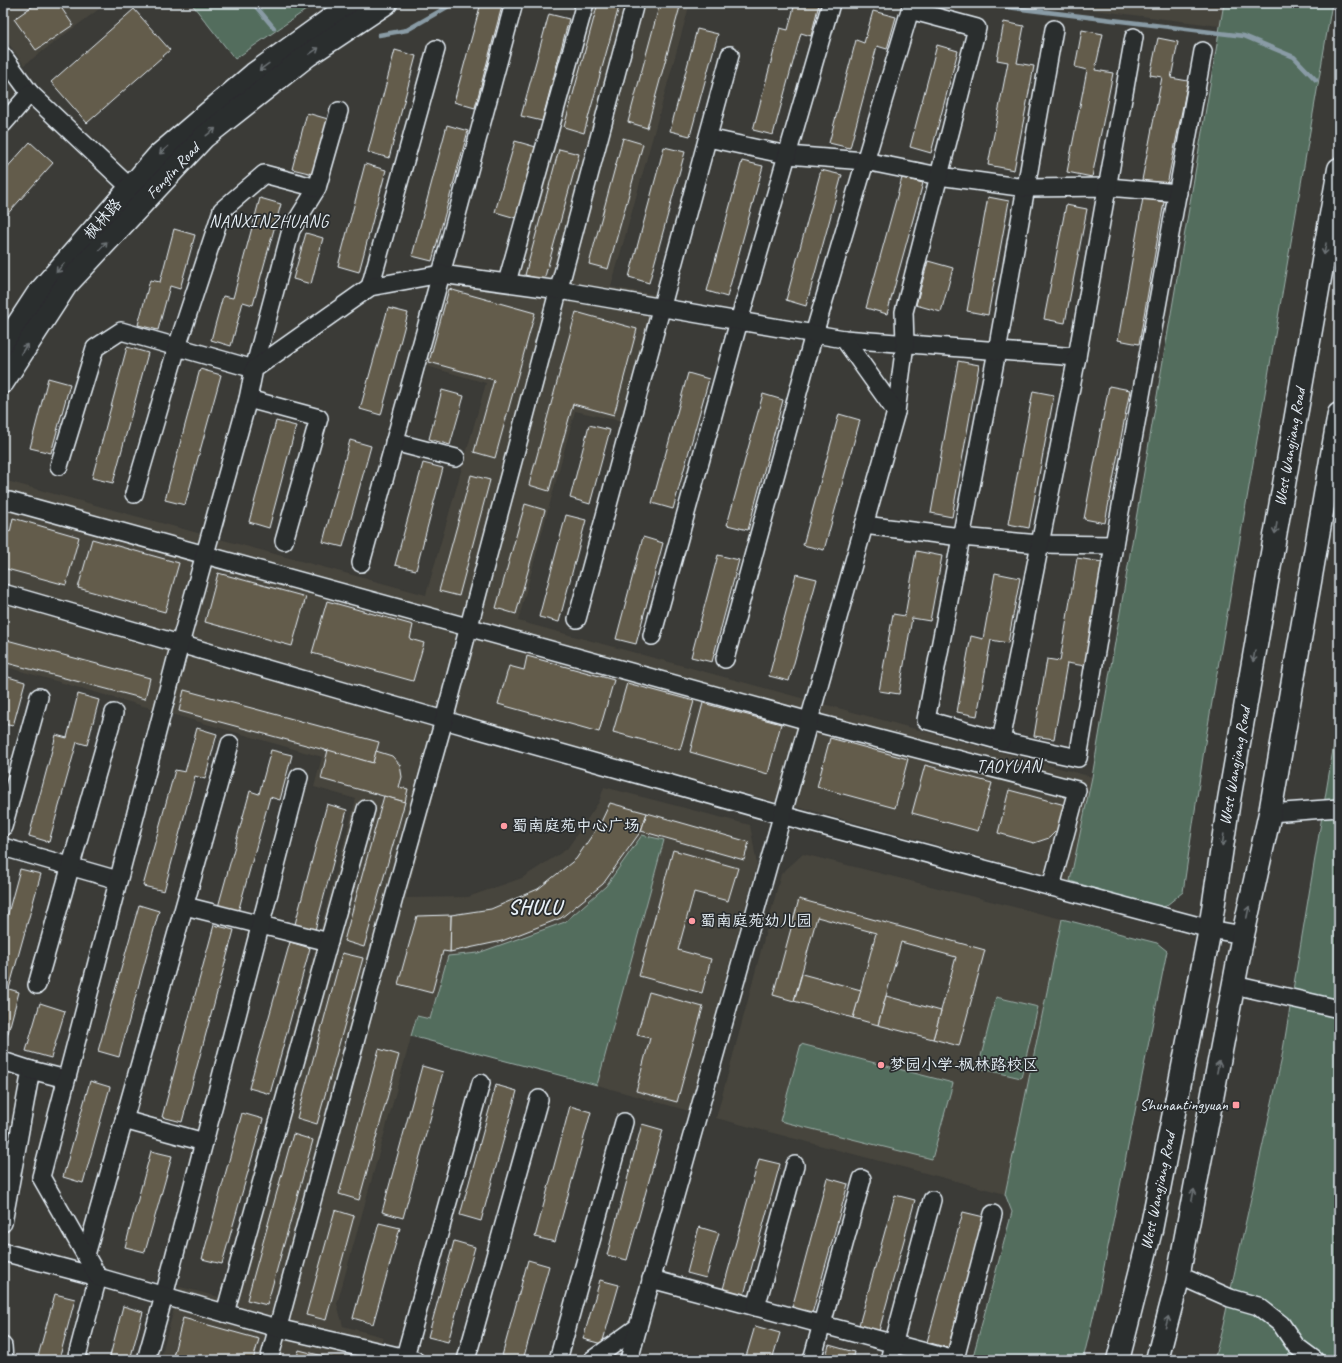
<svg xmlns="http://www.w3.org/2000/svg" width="1342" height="1363" viewBox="0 0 1342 1363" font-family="Caveat,'LXGW WenKai TC',sans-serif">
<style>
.built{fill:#47453d}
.green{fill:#526d5d;stroke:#9dafaa}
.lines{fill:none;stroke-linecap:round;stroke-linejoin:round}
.stream{stroke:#899ba5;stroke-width:4.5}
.building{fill:#645c4c;stroke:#e8f1f8}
.minor-casing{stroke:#e8f1f8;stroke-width:20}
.major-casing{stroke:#e8f1f8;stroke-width:25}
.minor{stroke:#2a2d2e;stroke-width:17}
.major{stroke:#2a2d2e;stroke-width:22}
.oneway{stroke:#6c7275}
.poi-dot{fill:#ff9aa2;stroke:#2a2d2e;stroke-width:1.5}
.labels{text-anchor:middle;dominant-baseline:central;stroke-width:3.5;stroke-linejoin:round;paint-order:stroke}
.street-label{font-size:16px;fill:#e8f1f8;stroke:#2a2d2e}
.poi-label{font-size:16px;fill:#e8f1f8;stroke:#2a2d2e;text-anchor:start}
.neighbourhood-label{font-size:17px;letter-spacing:1px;fill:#e8f1f8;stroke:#2a2d2e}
.district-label{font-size:20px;font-weight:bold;letter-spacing:1px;fill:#e8f1f8;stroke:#2a2d2e}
</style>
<rect width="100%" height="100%" fill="#3b3b37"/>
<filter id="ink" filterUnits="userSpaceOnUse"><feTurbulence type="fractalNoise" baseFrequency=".025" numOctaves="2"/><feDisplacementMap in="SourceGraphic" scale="8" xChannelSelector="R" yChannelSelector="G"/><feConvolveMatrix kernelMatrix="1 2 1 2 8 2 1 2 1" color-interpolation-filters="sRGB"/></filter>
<g filter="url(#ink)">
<g class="built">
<polygon points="3,3 107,3 24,65 3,36"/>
<polygon points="592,3 690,3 611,287 658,295 625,422 575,411 518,621 1092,777 1070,881 828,815 607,758 456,715 406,898 468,897 522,878 567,849 599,802 604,787 750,825 757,865 689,1111 597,1085 664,840 642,836 606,886 565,922 478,953 448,956 430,1019 417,1016 337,1304 343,1326 383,1337 376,1360 160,1360 180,1287 219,1297 356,799 314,787 322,757 3,666 3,480 426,595 486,383 423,365 450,263 515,275"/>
<polygon points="1039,3 1224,3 1220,26"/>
<polygon points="803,854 1062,919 1005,1194 716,1118 745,1011 781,874"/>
</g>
<g class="green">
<polygon points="191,3 316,3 235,59"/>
<polygon points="1224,3 1332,3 1205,743 1183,892 1162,909 1070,881 1092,777"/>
<polygon points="1339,714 1339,1360 1214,1360 1223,1325 1281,1062"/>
<polygon points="642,835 664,840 597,1085 411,1036 417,1016 430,1019 448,956 478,953 565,922 606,886"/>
<polygon points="1062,919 1157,943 1167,951 1099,1292 1083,1360 972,1360 1012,1212 1005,1194"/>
<polygon points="996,997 1038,1007 1021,1078 978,1068"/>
<polygon points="801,1044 953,1083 932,1159 780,1121"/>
</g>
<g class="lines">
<g class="stream">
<polyline points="253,3 274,28"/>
<polyline points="973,3 1244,36 1294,57 1316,80"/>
<polyline points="379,35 407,30 454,3"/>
</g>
</g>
<g class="building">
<polygon points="37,3 58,3 73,25 36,50 14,19"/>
<polygon points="481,3 491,3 502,6 475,108 454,102"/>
<polygon points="598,3 620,3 584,133 564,127"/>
<polygon points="660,3 681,3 647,128 628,122"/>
<polygon points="795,3 814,3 819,4 811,36 801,33 773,135 753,130 780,28 788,30"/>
<polygon points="134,9 170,50 87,123 51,82"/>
<polygon points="873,11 896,17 887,49 877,46 850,148 829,143 856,40 864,43"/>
<polygon points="549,14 569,19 542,121 521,116"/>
<polygon points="1004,22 1024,26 1017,63 1034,66 1014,170 988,165 1008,62 997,60"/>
<polygon points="697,29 718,34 690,136 670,131"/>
<polygon points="1082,30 1103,34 1095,70 1113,73 1092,177 1067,172 1087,70 1075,67"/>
<polygon points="1158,38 1178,42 1171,78 1188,81 1167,185 1142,180 1162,77 1150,75"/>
<polygon points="937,45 958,51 931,153 910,147"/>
<polygon points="395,50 416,56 389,158 368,152"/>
<polygon points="307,113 328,119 313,174 292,169"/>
<polygon points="447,125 468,131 432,261 412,256"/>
<polygon points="623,138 643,144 608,269 589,264"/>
<polygon points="515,141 536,147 516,218 495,212"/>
<polygon points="30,142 53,163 3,219 3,172"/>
<polygon points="664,147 685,152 649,283 629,277"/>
<polygon points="559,149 579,154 544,280 525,275"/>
<polygon points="742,161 763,166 727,297 707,291"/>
<polygon points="365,164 386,170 359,272 338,266"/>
<polygon points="821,170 842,175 806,306 786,300"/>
<polygon points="902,178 923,183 887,314 866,308"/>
<polygon points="988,197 1009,201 988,315 967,311"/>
<polygon points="260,198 281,204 253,305 243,302 231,346 211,340 223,296 233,298"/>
<polygon points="1143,198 1164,202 1139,344 1118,340"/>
<polygon points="1066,205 1087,209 1065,323 1044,319"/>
<polygon points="174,229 195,235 180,289 170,286 158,330 138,325 150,280 160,282"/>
<polygon points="306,233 323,238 311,284 293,279"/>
<polygon points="928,261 953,268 941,312 916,305"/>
<polygon points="449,289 535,313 495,458 474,452 494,380 429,362"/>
<polygon points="388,308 408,313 381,415 360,409"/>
<polygon points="576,312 637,329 614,415 573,404 549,491 529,485"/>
<polygon points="127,347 148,353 113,483 92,478"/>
<polygon points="958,361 979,365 952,517 931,513"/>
<polygon points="200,369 221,375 185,505 165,500"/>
<polygon points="688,373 709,379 673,509 652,503"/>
<polygon points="48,378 70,384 51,453 30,448"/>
<polygon points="1109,386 1130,390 1105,523 1084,519"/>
<polygon points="442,390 464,396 450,445 429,439"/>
<polygon points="1033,391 1054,395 1029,528 1008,524"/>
<polygon points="763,394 783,400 748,530 727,525"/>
<polygon points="839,414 860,420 824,550 803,545"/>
<polygon points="276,421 296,426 269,528 249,522"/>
<polygon points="589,425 610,430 590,504 570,498"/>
<polygon points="350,440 371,446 343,547 323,542"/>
<polygon points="423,463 443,468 416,570 395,565"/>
<polygon points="471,475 490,480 459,596 439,591"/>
<polygon points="525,504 545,510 516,614 496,608"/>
<polygon points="566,515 586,520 559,622 539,617"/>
<polygon points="13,518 79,537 66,585 3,568 3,527 10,532"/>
<polygon points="643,537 663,543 636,644 616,639"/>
<polygon points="92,539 179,563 165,612 78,588"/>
<polygon points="916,551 942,556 930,621 912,618 899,694 879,691 893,614 905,616"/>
<polygon points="718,555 739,560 712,662 691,657"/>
<polygon points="1077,558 1102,562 1085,666 1067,663 1054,739 1034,736 1047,659 1060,661"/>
<polygon points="218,573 306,597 292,646 205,622"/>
<polygon points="995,573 1020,578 1008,643 991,640 977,716 957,712 971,636 983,639"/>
<polygon points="796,574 817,579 789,681 769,676"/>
<polygon points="327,601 413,625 410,639 424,643 413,681 312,653"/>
<polygon points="3,639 150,678 145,699 3,662"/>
<polygon points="527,656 614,680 599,732 498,704 509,666 524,670"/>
<polygon points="5,676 25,682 13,726 3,724 3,683"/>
<polygon points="627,683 694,701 680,750 613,732"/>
<polygon points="184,690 379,742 373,763 179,711"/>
<polygon points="78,694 99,700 87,745 77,742 49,842 29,836 56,735 67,738"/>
<polygon points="703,703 781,724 768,774 690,752"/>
<polygon points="197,728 217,734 205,779 195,776 164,891 143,886 175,770 185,772"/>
<polygon points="830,738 908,759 895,808 817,787"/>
<polygon points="271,750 292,755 280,800 270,797 238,912 218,907 250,791 259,794"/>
<polygon points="328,750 373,763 376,751 392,756 400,765 402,777 399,787 408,789 405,802 321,779"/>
<polygon points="925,765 992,783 978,831 912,813"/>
<polygon points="1009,790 1065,805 1058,829 1049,838 1034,843 998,833"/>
<polygon points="384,796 405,802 364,947 344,941"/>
<polygon points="610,803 647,813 641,831 603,884 561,918 502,941 450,952 451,915 491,909 538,889 576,859 601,822"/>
<polygon points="327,804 347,810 315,930 295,924"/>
<polygon points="647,813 749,842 744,860 641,831"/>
<polygon points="673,850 738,868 728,901 694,892 678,950 711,959 702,993 639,976"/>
<polygon points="20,869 41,874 9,989 19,992 7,1037 3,1036 3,932"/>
<polygon points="799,899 985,950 959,1046 933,1039 956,957 901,942 878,1025 853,1018 876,933 817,917 794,1001 773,995"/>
<polygon points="139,905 159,911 119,1057 98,1051"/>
<polygon points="451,915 450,952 443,951 432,993 398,984 417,916"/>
<polygon points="214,925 234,930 182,1122 162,1117"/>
<polygon points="290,942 310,948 270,1094 249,1088"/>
<polygon points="342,953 363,958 317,1124 297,1118"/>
<polygon points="802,974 861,990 853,1018 794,1001"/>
<polygon points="649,992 703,1007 677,1102 636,1091 650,1038 637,1035"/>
<polygon points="886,996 941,1011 933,1039 878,1025"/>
<polygon points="40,1003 65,1011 51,1058 26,1051"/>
<polygon points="379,1049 399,1055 359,1200 339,1194"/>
<polygon points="422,1066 443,1072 403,1218 382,1212"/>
<polygon points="3,1073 8,1074 3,1091"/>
<polygon points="90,1081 110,1087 83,1183 63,1177"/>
<polygon points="496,1085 517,1091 481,1221 460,1215"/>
<polygon points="570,1106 591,1112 555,1242 535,1237"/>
<polygon points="242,1113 263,1119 222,1264 202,1259"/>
<polygon points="642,1124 663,1130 627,1260 607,1255"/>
<polygon points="293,1134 313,1140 267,1305 247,1300"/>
<polygon points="151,1151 172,1156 145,1252 125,1247"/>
<polygon points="759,1159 780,1164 744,1295 723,1289"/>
<polygon points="827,1178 848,1184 812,1314 792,1308"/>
<polygon points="895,1195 915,1200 879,1331 859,1325"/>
<polygon points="335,1210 354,1216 326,1320 306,1315"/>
<polygon points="963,1212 984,1217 948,1348 927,1342"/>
<polygon points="379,1223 400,1228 373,1324 353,1318"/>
<polygon points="699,1227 719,1233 706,1278 687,1273"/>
<polygon points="454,1241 475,1247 448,1342 428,1337"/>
<polygon points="528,1260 549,1266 523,1360 515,1360 502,1356"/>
<polygon points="600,1280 619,1285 602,1344 583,1339"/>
<polygon points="55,1294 75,1299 59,1360 37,1360"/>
<polygon points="123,1306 143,1312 130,1360 109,1360"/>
<polygon points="183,1318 259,1339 253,1360 172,1360"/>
<polygon points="755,1326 780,1333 772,1360 745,1360"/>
<polygon points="829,1345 854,1352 852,1360 825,1360"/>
<polygon points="299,1350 319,1355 318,1360 296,1360"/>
<polygon points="319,1355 340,1360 318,1360"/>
</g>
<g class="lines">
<g class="minor-casing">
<g id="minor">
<polyline points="1054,29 997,351 926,720 1001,741 1078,758 1114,545"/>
<polyline points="3,56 30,93"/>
<polyline points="3,124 30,93 138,195"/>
<polyline points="708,138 787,155 865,161 939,176 1026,188 1108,187 1178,193"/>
<polyline points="507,282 585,3"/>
<polyline points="370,287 436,49"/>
<polyline points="844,339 1077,357 1134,37"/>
<polyline points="248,399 319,418 284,541"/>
<polyline points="394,442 456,458"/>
<polyline points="59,466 95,348 121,331 254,369 291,230 317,188"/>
<polyline points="134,494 177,347 222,210 264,174 317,188 339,111"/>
<polyline points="9,501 809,721 1077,790 1051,887"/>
<polyline points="864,525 961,537 1040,544 1114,545 1203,51"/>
<polyline points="361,563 441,274 514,3"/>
<polyline points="3,593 444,720 785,816 1210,929 1243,935"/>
<polyline points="577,619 730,55"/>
<polyline points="652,636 739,321 830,7"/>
<polyline points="725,659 814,334 910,10 977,28 904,312 905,344 896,412"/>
<polyline points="1001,741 1077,357"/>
<polyline points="1270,813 1339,808"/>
<polyline points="3,827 39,697"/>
<polyline points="3,847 118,880"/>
<polyline points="185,906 329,942"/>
<polyline points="37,985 114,713"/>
<polyline points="1234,985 1339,1009"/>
<polyline points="3,1061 31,1070 3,1223"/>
<polyline points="31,1070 66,1079"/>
<polyline points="124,1120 204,1142"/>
<polyline points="3,1252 98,1277 76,1360"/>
<polyline points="86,1255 230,744"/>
<polyline points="1178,1275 1230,1298 1258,1306 1281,1324 1296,1346 1315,1360"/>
<polyline points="651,1279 955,1360"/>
<polyline points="756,1307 795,1165"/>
<polyline points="225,1313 366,809"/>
<polyline points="3,1346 4,1360"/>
<polyline points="955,1359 993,1214"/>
<polyline points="146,1360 164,1296 299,777"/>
<polyline points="269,1360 394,898 444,720 635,3"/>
<polyline points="404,1360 481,1083"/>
<polyline points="415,1360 277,1328 98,1277 41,1177 180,644 248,399 254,369 370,287 441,274 559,290 844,339 896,412 638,1327 592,1360"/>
<polyline points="466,1360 539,1099"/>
<polyline points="558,1360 624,1122"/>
<polyline points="629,1360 638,1327"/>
<polyline points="812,1360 862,1179"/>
<polyline points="889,1360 932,1200"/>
</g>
</g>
<g class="major-casing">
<g id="major">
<polyline points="3,347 37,295 159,155 254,74 353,3"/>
<polyline points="3,382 66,285 204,137 308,55 386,3"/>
<polyline points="1118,1360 1151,1230 1210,929 1229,800 1339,169"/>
<polyline points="1157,1360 1177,1283 1243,935 1270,813 1339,414"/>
</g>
</g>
<use href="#minor" class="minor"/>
<use href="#major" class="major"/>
</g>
<defs><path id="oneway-shaft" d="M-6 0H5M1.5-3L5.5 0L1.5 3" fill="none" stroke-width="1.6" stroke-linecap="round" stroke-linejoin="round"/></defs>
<g class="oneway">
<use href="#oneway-shaft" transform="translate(314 51) rotate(-34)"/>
<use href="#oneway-shaft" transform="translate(264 67) rotate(144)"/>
<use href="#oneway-shaft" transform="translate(211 132) rotate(-38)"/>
<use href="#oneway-shaft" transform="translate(164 150) rotate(139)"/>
<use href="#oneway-shaft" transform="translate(103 246) rotate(-47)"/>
<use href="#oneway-shaft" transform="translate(1325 249) rotate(100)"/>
<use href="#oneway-shaft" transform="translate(60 268) rotate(131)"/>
<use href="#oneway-shaft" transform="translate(24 349) rotate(-57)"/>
<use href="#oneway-shaft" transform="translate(1276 528) rotate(100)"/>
<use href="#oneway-shaft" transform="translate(1254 656) rotate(100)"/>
<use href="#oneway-shaft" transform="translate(1223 840) rotate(98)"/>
<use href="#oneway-shaft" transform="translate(1248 912) rotate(-78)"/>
<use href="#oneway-shaft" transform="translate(1218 1067) rotate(-79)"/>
<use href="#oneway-shaft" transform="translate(1193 1195) rotate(-79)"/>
<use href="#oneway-shaft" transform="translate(1167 1322) rotate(-75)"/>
</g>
</g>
<g class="poi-dot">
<circle cx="504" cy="826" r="4"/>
<circle cx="692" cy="921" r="4"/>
<circle cx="881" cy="1065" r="4"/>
<rect x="1232" y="1101" width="8" height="8" rx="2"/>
</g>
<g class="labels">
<g class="street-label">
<text transform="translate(173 171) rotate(-47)">Fenglin Road</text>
<text transform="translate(103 219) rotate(-49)">枫林路</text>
<text transform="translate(1290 447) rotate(-80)">West Wangjiang Road</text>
<text transform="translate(1235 766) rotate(-80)">West Wangjiang Road</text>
<text transform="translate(1158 1191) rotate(-78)">West Wangjiang Road</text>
</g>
<g class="poi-label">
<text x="512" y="826">蜀南庭苑中心广场</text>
<text x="700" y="921">蜀南庭苑幼儿园</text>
<text x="889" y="1065">梦园小学-枫林路校区</text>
<text x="1228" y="1105" text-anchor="end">Shunantingyuan</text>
</g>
<g class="neighbourhood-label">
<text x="269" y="221">NANXINZHUANG</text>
<text x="1009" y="766">TAOYUAN</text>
</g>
<g class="district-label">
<text x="535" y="907">SHULU</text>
</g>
</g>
<rect width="1342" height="1363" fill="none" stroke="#2a2d2e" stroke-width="16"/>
<rect x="8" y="8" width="1326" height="1347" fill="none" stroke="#e8f1f8" stroke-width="1.5" filter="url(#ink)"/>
</svg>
